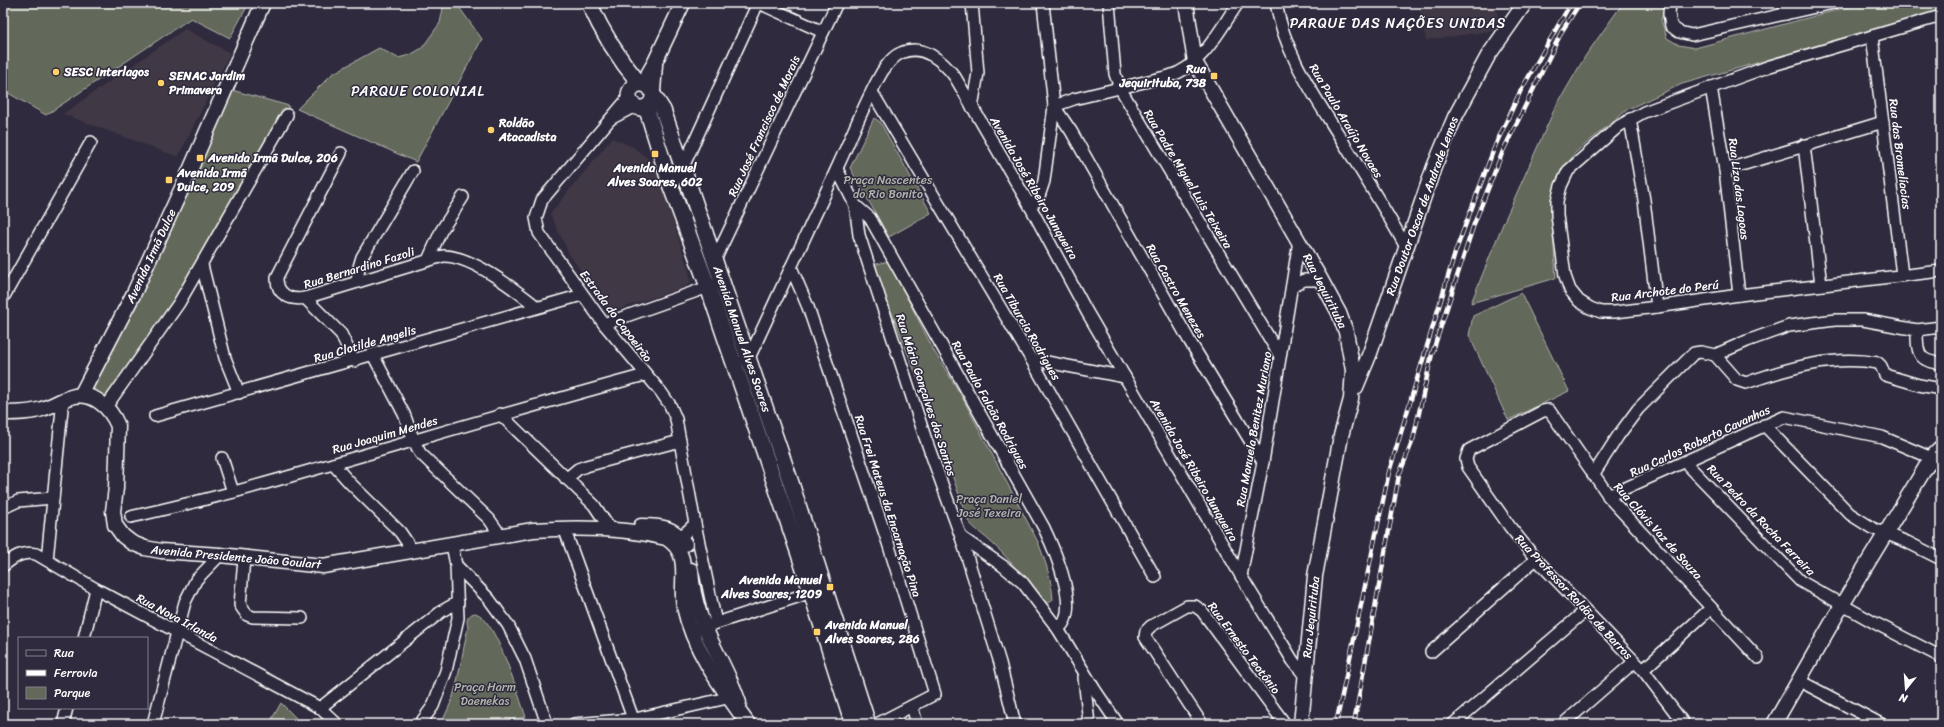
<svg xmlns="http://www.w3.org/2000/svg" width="1944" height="727" viewBox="0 0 1944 727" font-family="Sriracha,sans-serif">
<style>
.built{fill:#413845}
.green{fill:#62685a;stroke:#b0b4ac}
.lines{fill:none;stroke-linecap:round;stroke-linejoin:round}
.minor-casing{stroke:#fff;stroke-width:14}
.tertiary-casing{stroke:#fff;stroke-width:17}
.secondary-casing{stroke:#fff;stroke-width:18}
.minor{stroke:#2f2a3d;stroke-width:11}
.tertiary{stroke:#2f2a3d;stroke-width:14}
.secondary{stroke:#2f2a3d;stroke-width:15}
.rail-casing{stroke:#fff;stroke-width:4.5}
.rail{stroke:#2f2a3d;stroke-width:3;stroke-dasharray:9;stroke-linecap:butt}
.poi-dot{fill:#ffd166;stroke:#2f2a3d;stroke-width:1.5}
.labels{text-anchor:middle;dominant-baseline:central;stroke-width:3;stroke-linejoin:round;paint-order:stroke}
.poi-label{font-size:12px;font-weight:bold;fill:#fff;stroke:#2f2a3d;text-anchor:start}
.street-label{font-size:12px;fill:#fff;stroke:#2f2a3d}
.park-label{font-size:12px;fill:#b0b4ac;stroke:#2f2a3d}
.quarter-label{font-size:14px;letter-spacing:1px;fill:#fff;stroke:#2f2a3d}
</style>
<rect width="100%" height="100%" fill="#2f2a3d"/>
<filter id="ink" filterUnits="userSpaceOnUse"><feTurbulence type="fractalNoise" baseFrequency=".025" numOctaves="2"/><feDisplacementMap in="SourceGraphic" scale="8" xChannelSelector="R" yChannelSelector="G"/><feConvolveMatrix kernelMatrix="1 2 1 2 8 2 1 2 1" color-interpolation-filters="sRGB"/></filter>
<g filter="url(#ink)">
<g class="built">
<polygon points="1418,3 1496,3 1499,30 1426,40"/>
<polygon points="185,29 230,53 178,157 63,114"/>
<polygon points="612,138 633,147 656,165 691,279 689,284 679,289 613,311 607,308 569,254 550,214"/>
</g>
<g class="green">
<polygon points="3,3 249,3 230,38 191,18 46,115 3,90"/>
<polygon points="444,3 456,3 482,39 416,162 297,109 332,74 379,48 398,58 410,55 422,48 440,23"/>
<polygon points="1623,3 1666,3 1661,20 1667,38 1679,45 1695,48 1863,3 1941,3 1941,11 1682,84 1628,109 1575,153 1557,180 1551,205 1556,278 1471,303 1502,226 1555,108 1586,55"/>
<polygon points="232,90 289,106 167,315 104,398 86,390 116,343 136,304"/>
<polygon points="874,118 880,122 931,213 889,237 850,168"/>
<path d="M889 261 934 351 961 395 1038 542C1045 560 1052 580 1053 600L1049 603H1040C1026 582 1012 561 993 544 985 536 975 530 968 521L928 405 873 265Z"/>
<polygon points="1521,293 1569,391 1508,420 1469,335 1473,316"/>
<path d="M474 613C495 614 519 698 526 717L487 724H447L443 720 452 700 457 682 468 627C466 620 467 616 474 613Z"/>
<polygon points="281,703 298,720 300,724 269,724"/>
</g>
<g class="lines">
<g class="minor-casing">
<g id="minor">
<polyline points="759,3 823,32"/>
<polyline points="972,3 978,73 972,107"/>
<polyline points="1043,3 1054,106 1071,131 1189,340 1263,462"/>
<polyline points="1109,3 1115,74 1120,88 1280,356"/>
<path d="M1276 3C1285 58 1320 103 1348 150 1368 182 1388 215 1406 247"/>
<polyline points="1670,3 1669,14 1671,26 1679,32 1692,35 1833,3"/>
<polyline points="1785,3 1786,14"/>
<polyline points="1941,16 1770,66 1644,112 1619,126 1568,171 1561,186 1557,201 1557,215 1565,276 1570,290 1579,301 1590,308 1601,312 1615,312 1657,307 1739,295 1941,271"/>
<polyline points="1872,36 1902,275"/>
<polyline points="1711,87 1725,170 1739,295"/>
<polyline points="872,92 1031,359 1155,577"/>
<polyline points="629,97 542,200 536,218 539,233 604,324 661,392 670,405 676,419 695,524 675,542"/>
<polyline points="612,118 635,106"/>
<polyline points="1630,119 1644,200 1657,307"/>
<polyline points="1804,145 1821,285"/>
<path d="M341 153 277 277C276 294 290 301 305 298L443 256C471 255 516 290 537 307"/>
<polyline points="837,169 855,205 859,235 925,437 961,537 1000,663 1015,724"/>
<polyline points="1725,170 1883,122"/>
<polyline points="671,187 683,167 758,3"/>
<path d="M855 205 870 218 1044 528C1054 549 1082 611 1058 629"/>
<path d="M1030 206 1038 199 1044 181 1054 106 1074 99 1169 76C1202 67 1220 29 1238 3"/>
<polyline points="428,260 441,231 463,197"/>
<polyline points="715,260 837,3"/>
<polyline points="202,265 225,358 239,393"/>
<polyline points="791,267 808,307 888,543 935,694 877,724"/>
<polyline points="357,282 359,267 362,257 413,171"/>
<polyline points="1292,286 1304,280 1321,280"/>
<polyline points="3,298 91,142"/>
<polyline points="305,298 341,334 354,361"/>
<polyline points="604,324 714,285"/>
<path d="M1941 327 1917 330C1917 351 1917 362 1941 363"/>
<polyline points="373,355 404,414 414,441 420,453 489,519 501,536"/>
<path d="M1715 355 1737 380 1746 383C1788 368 1833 355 1878 363L1881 366 1885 375 1919 385 1941 389"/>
<polyline points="1031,359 1125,377"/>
<path d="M744 360 749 358C778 295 807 232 837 168 852 136 864 103 882 72 887 65 893 56 901 53 922 43 943 61 955 77L1030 206 1087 312 1241 576 1293 661 1305 676"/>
<polyline points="106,407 179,303 287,115"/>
<polyline points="500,414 594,505 610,529"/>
<polyline points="155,416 582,295"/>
<polyline points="1764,425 1850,514 1872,528 1907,542 1941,559"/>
<polyline points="222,458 233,492"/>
<polyline points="1685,462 1800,581 1873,622 1941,657"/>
<polyline points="333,464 350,483 400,532 413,551"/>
<polyline points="1593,475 1618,436 1638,409 1694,353 1701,352 1715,355 1747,341 1789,326 1835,320 1863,320 1917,330"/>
<polyline points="566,479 578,469 586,466 680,441"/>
<polyline points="1608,496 1784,417 1882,437 1941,462"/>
<polyline points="3,508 18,501 53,498"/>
<path d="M131 517C165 509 200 501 234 492 371 454 507 412 645 375"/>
<polyline points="695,524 716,623"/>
<polyline points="564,528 635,724"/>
<polyline points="961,537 1003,566 1023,583 1058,629 1095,690 1118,724"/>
<polyline points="452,545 456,565 489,599 508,625 525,659 547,724"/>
<polyline points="244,559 240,605 247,615 253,617 302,618"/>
<polyline points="47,560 63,399"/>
<path d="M3 566C14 557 22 551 36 554L96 589 320 708 337 724"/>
<polyline points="1241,576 1263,462 1299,241"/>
<polyline points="698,629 800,596 818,588"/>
<polyline points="84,638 96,589"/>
<polyline points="1431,652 1536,559"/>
<polyline points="1643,670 1710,609"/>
<polyline points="1084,677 1089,724"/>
<polyline points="1798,680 1881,724"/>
<polyline points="912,706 917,724"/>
<polyline points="320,708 442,611 458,602"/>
<polyline points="63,724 67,708"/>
<polyline points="153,724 185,602 196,580 220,555"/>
<polyline points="420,724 433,706 446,671 458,618 456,565"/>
<polyline points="574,724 635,719 736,696"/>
<polyline points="1202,724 1145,637 1146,631 1151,626 1187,606 1195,606 1202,611 1285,724"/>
<polyline points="1453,724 1585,611"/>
<polyline points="1563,724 1634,662"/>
<polyline points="1684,724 1643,670 1536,559 1510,527 1468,467 1466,459 1469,450 1543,411 1549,410 1613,502 1758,658"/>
</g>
</g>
<g class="tertiary-casing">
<g id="tertiary">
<polyline points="1186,3 1195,62 1321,280 1339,313 1346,332 1353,370 1351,399 1341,436 1315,576 1301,724"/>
<polyline points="643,83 655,62 683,3"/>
<polyline points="653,91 655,65"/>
<polyline points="1356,387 1370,353 1434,167 1455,117 1488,56 1525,3"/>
<polyline points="81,395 133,295 187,177 263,3"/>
<path d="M3 413C16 413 30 413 42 409 52 406 61 400 71 397 92 390 110 407 118 426L116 488 113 511 115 525 123 536 132 543 145 548 161 551 220 555 323 566 533 530C577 527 623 527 666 538 693 554 679 582 684 607 694 652 722 688 748 724"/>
<path d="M641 526C660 526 675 527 685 544"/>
<path d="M691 570C694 625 723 655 739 703"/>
<polyline points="1774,724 1842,605 1932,457 1941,448"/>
</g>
</g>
<g class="secondary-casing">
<g id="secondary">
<path d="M589 3C603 34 617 57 639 83"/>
<circle cx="641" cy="96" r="12"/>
<polyline points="654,96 663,110 791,483 868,724"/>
<polyline points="644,108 648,113 671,187 708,287 800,557 853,724"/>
</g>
</g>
<use href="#minor" class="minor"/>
<use href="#tertiary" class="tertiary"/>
<use href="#secondary" class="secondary"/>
<g class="rail-casing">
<g id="rail">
<polyline points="1336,724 1389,472 1456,250 1495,146 1520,92 1571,3"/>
<polyline points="1354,724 1399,475 1413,440 1432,354 1474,224 1503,151 1562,31 1580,3"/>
</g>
</g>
<use href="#rail" class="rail"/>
</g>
</g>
<g class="poi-dot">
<circle cx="56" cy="72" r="4"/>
<rect x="1210" y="72" width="8" height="8" rx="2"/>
<circle cx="161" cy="83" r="4"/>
<circle cx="491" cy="130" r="4"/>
<rect x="651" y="150" width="8" height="8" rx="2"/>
<rect x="196" y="154" width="8" height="8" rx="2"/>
<rect x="165" y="176" width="8" height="8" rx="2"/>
<rect x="826" y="583" width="8" height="8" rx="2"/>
<rect x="813" y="628" width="8" height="8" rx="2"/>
</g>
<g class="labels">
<g class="poi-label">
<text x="1206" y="69" text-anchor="end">Rua<tspan x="1206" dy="14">Jequirituba, 738</tspan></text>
<text x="64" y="72">SESC Interlagos</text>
<text x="169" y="76">SENAC Jardim<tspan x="169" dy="14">Primavera</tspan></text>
<text x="499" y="123">Roldão<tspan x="499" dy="14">Atacadista</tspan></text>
<text x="208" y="158">Avenida Irmã Dulce, 206</text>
<text x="655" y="168" text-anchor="middle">Avenida Manuel<tspan x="655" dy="14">Alves Soares, 602</tspan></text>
<text x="177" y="173">Avenida Irmã<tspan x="177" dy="14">Dulce, 209</tspan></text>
<text x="822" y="580" text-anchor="end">Avenida Manuel<tspan x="822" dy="14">Alves Soares, 1209</tspan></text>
<text x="825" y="625">Avenida Manuel<tspan x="825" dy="14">Alves Soares, 286</tspan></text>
</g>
<g class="street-label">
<text transform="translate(1346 121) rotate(59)">Rua Paulo Araújo Novaes</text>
<text transform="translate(764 126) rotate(-65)">Rua José Francisco de Morais</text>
<text transform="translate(1900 154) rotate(83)">Rua das Bromelíacias</text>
<text transform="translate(1188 179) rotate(59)">Rua Padre Miguel Luis Teixeira</text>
<text transform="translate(1034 188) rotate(60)">Avenida José Ribeiro Junqueira</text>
<text transform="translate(1739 189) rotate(83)">Rua Liza das Lagoas</text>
<text transform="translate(1422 206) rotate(-70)">Rua Doutor Oscar de Andrade Lemos</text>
<text transform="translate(151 256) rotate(-65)">Avenida Irmã Dulce</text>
<text transform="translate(359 268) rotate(-17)">Rua Bernardino Fazoli</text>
<text transform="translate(1176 291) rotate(60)">Rua Castro Menezes</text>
<text transform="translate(1325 291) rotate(63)">Rua Jequirituba</text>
<text transform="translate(1665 291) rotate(-7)">Rua Archote do Perú</text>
<text transform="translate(616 316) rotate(53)">Estrada do Capoeirão</text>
<text transform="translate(1027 327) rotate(60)">Rua Tiburcio Rodrigues</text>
<text transform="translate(742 339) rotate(71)">Avenida Manuel Alves Soares</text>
<text transform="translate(365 344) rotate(-16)">Rua Clotilde Angelis</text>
<text transform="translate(926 395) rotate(72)">Rua Mário Gonçalves dos Santos</text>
<text transform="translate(990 405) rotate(61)">Rua Paulo Falcão Rodrigues</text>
<text transform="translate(1254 429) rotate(-80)">Rua Manuela Benitez Muriano</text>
<text transform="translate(385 435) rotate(-16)">Rua Joaquim Mendes</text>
<text transform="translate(1700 441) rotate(-25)">Rua Carlos Roberto Cavanhas</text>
<text transform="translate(1194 470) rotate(60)">Avenida José Ribeiro Junqueira</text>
<text transform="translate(888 506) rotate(72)">Rua Frei Mateus da Encarnação Pina</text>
<text transform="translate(1761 520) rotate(46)">Rua Pedro da Rocha Ferreira</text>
<text transform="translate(1658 531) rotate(48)">Rua Clóvis Vaz de Souza</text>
<text transform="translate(236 557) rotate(5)">Avenida Presidente João Goulart</text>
<text transform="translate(1574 597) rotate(47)">Rua Professor Roldão de Barros</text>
<text transform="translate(1311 617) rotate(-84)">Rua Jequirituba</text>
<text transform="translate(177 618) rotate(28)">Rua Nova Irlanda</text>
<text transform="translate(1244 648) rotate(53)">Rua Ernesto Teotônio</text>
</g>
<g class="park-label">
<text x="888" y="180">Praça Nascentes<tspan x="888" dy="14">do Rio Bonito</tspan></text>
<text x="989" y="499">Praça Daniel<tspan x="989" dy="14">José Texeira</tspan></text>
<text x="485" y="687">Praça Harm<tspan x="485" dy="14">Daenekas</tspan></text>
</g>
<g class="quarter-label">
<text x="1398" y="23">PARQUE DAS NAÇÕES UNIDAS</text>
<text x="418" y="91">PARQUE COLONIAL</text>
</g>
</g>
<rect width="1944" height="727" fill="none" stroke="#2f2a3d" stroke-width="16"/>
<rect x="8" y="8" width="1928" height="711" fill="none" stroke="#fff" stroke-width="1.5" filter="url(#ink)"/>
<rect x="18" y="637" width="130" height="72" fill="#2f2a3d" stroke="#827f8b"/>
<rect x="26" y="650" width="20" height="6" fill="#2f2a3d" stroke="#827f8b"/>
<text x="54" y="657" font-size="12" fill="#ffffff">Rua</text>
<rect x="26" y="670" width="20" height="6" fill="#ffffff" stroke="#827f8b"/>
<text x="54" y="677" font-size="12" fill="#ffffff">Ferrovia</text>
<rect x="26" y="687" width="20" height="12" fill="#62685a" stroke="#827f8b"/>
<text x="54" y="697" font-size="12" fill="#ffffff">Parque</text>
<g transform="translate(1906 689) rotate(197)" stroke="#2f2a3d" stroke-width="3" paint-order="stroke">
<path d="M0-3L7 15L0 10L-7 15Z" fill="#ffffff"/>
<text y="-6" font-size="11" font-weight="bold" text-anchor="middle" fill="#ffffff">N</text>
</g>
</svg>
